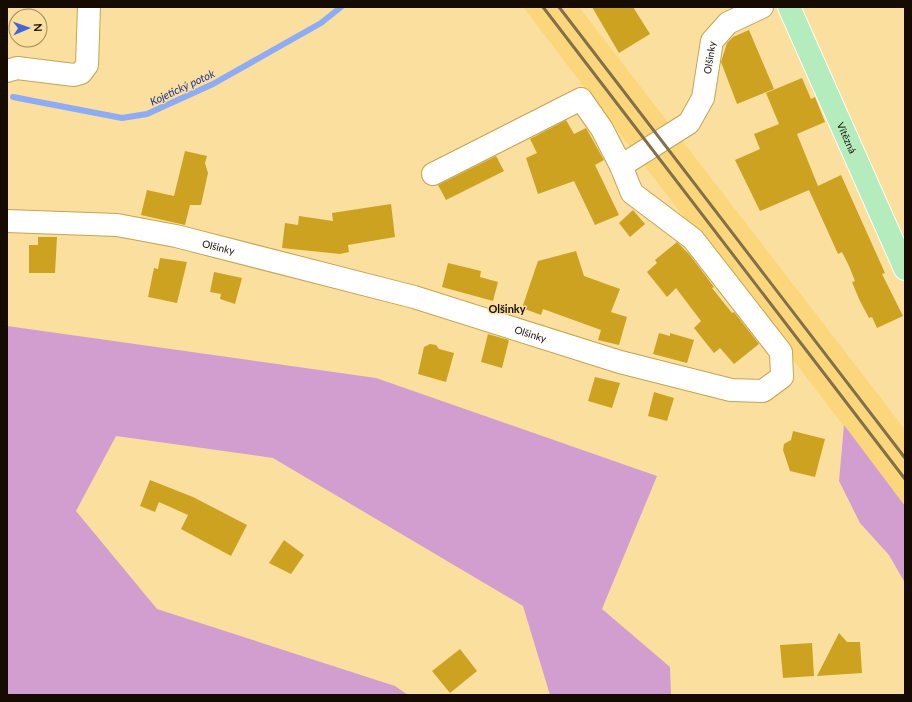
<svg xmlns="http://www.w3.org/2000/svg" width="912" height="702" viewBox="0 0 912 702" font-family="Lato,sans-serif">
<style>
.built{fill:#fbd67a}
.green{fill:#d29ed0}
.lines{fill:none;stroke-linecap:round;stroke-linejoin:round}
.stream{stroke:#8eabf6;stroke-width:6}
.building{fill:#cea221}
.minor-casing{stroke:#c5a452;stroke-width:24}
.major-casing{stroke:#fff;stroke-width:24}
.minor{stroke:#fff;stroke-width:22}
.major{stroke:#b5ecbd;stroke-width:22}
.rail{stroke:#82704c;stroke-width:3}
.labels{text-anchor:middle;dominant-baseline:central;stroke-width:3;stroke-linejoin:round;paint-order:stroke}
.street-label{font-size:10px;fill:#150b00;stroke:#fadf9f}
.water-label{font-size:11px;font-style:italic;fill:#1c329b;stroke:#fadf9f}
.neighbourhood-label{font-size:11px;font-weight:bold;fill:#150b00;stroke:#fadf9f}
</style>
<rect width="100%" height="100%" fill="#fadf9f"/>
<polygon class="built" points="523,7 579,7 880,397 905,430 905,506"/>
<g class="green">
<polygon points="7,326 376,378 657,476 602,609 670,667 671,695 550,695 523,606 273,458 116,436 76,511 157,609 395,686 408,695 7,695"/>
<polygon points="844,425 905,506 905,583 889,555 860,523 839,481"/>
</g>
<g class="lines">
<polyline class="stream" points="13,97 122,118 147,114 213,84 321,23 341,7"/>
</g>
<g class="building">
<polygon points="592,7 633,7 650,34 619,53"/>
<polygon points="749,30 774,89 737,104 721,62 727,43 733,37"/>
<polygon points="802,78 811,99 815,97 825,122 797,134 818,186 841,175 885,273 882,274 903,316 877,328 872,317 869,318 859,299 852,282 855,281 849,266 842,252 838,254 809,190 760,211 735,160 760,149 754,134 779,124 766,93"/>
<polygon points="566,120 574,134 586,128 604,160 595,165 619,215 595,225 574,181 538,194 526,158 537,153 530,139"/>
<polygon points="185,151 207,156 205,163 208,173 201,205 190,205 185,225 141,215 147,190 174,196"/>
<polygon points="496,156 504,171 446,200 438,185"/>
<polygon points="391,204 395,237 348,245 349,252 340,254 282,248 285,223 298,225 299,216 333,221 332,213"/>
<polygon points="633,210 645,224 630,237 619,223"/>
<polygon points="38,237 57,237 55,273 29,273 29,245 38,245"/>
<polygon points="677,242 689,254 714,287 712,288 732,313 734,312 759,344 734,364 720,348 714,353 694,328 701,321 676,288 667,297 647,272 657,263 655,260"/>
<polygon points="576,251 584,276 620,289 611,312 627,317 619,345 598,340 601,330 543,309 541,315 522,308 538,261"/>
<polygon points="160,258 187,262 177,303 148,297 154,268 158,269"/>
<polygon points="448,263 481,271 480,277 498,282 493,301 442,287"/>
<polygon points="214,272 242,278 235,304 220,299 221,294 210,292"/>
<polygon points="659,333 670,336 670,333 694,340 687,363 653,354"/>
<polygon points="488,334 509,340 502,368 481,362"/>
<polygon points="430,344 436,345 439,349 454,353 446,382 418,374 424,347"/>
<polygon points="595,377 620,383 612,408 588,401"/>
<polygon points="654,392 674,398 667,421 648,416"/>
<polygon points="793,431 825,439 815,477 790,471 783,450 784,444 791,440"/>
<polygon points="150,480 193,497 247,525 231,556 181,529 188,515 159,502 155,512 140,506"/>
<polygon points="284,540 304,555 291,574 269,563"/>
<polygon points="839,633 847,642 860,642 862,673 817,676"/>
<polygon points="812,643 814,676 783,678 780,645"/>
<polygon points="460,649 477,671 450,693 432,671"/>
</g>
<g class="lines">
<g class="minor-casing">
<g id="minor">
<polyline points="7,71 17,68 74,75 81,73 87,65 89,7"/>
<path id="s1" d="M621 166 689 123 703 98 712 41 728 23 762 7"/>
<path id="s2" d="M7 221 117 225 176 236 414 297 620 362 731 390 763 391 782 377 781 352 693 239 632 193 621 166 602 129 581 99 433 174"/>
</g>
</g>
<g class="major-casing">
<g id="major">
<path id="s3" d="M789 7 905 269"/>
</g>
</g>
<use href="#minor" class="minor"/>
<use href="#major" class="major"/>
<g class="rail">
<polyline points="543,7 905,479"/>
<polyline points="559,7 905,458"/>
</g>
</g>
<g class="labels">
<g class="street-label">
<text stroke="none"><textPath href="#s1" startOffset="150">Olšinky</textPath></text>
<text stroke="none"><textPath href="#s3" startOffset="143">Vítězná</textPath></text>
<text stroke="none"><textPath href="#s2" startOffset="214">Olšinky</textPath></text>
<text stroke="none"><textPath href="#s2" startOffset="538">Olšinky</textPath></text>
</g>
<g class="water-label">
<text transform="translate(182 87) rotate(-25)">Kojetický potok</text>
</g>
<g class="neighbourhood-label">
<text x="507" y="308">Olšinky</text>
</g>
</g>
<rect width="912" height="702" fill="none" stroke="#150b00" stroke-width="16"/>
<g transform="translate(28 28) rotate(88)"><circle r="19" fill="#fadf9f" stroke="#9e8a5f"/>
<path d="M0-3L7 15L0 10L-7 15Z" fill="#4365d8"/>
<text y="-6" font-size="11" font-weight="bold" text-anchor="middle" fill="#150b00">N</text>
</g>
</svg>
